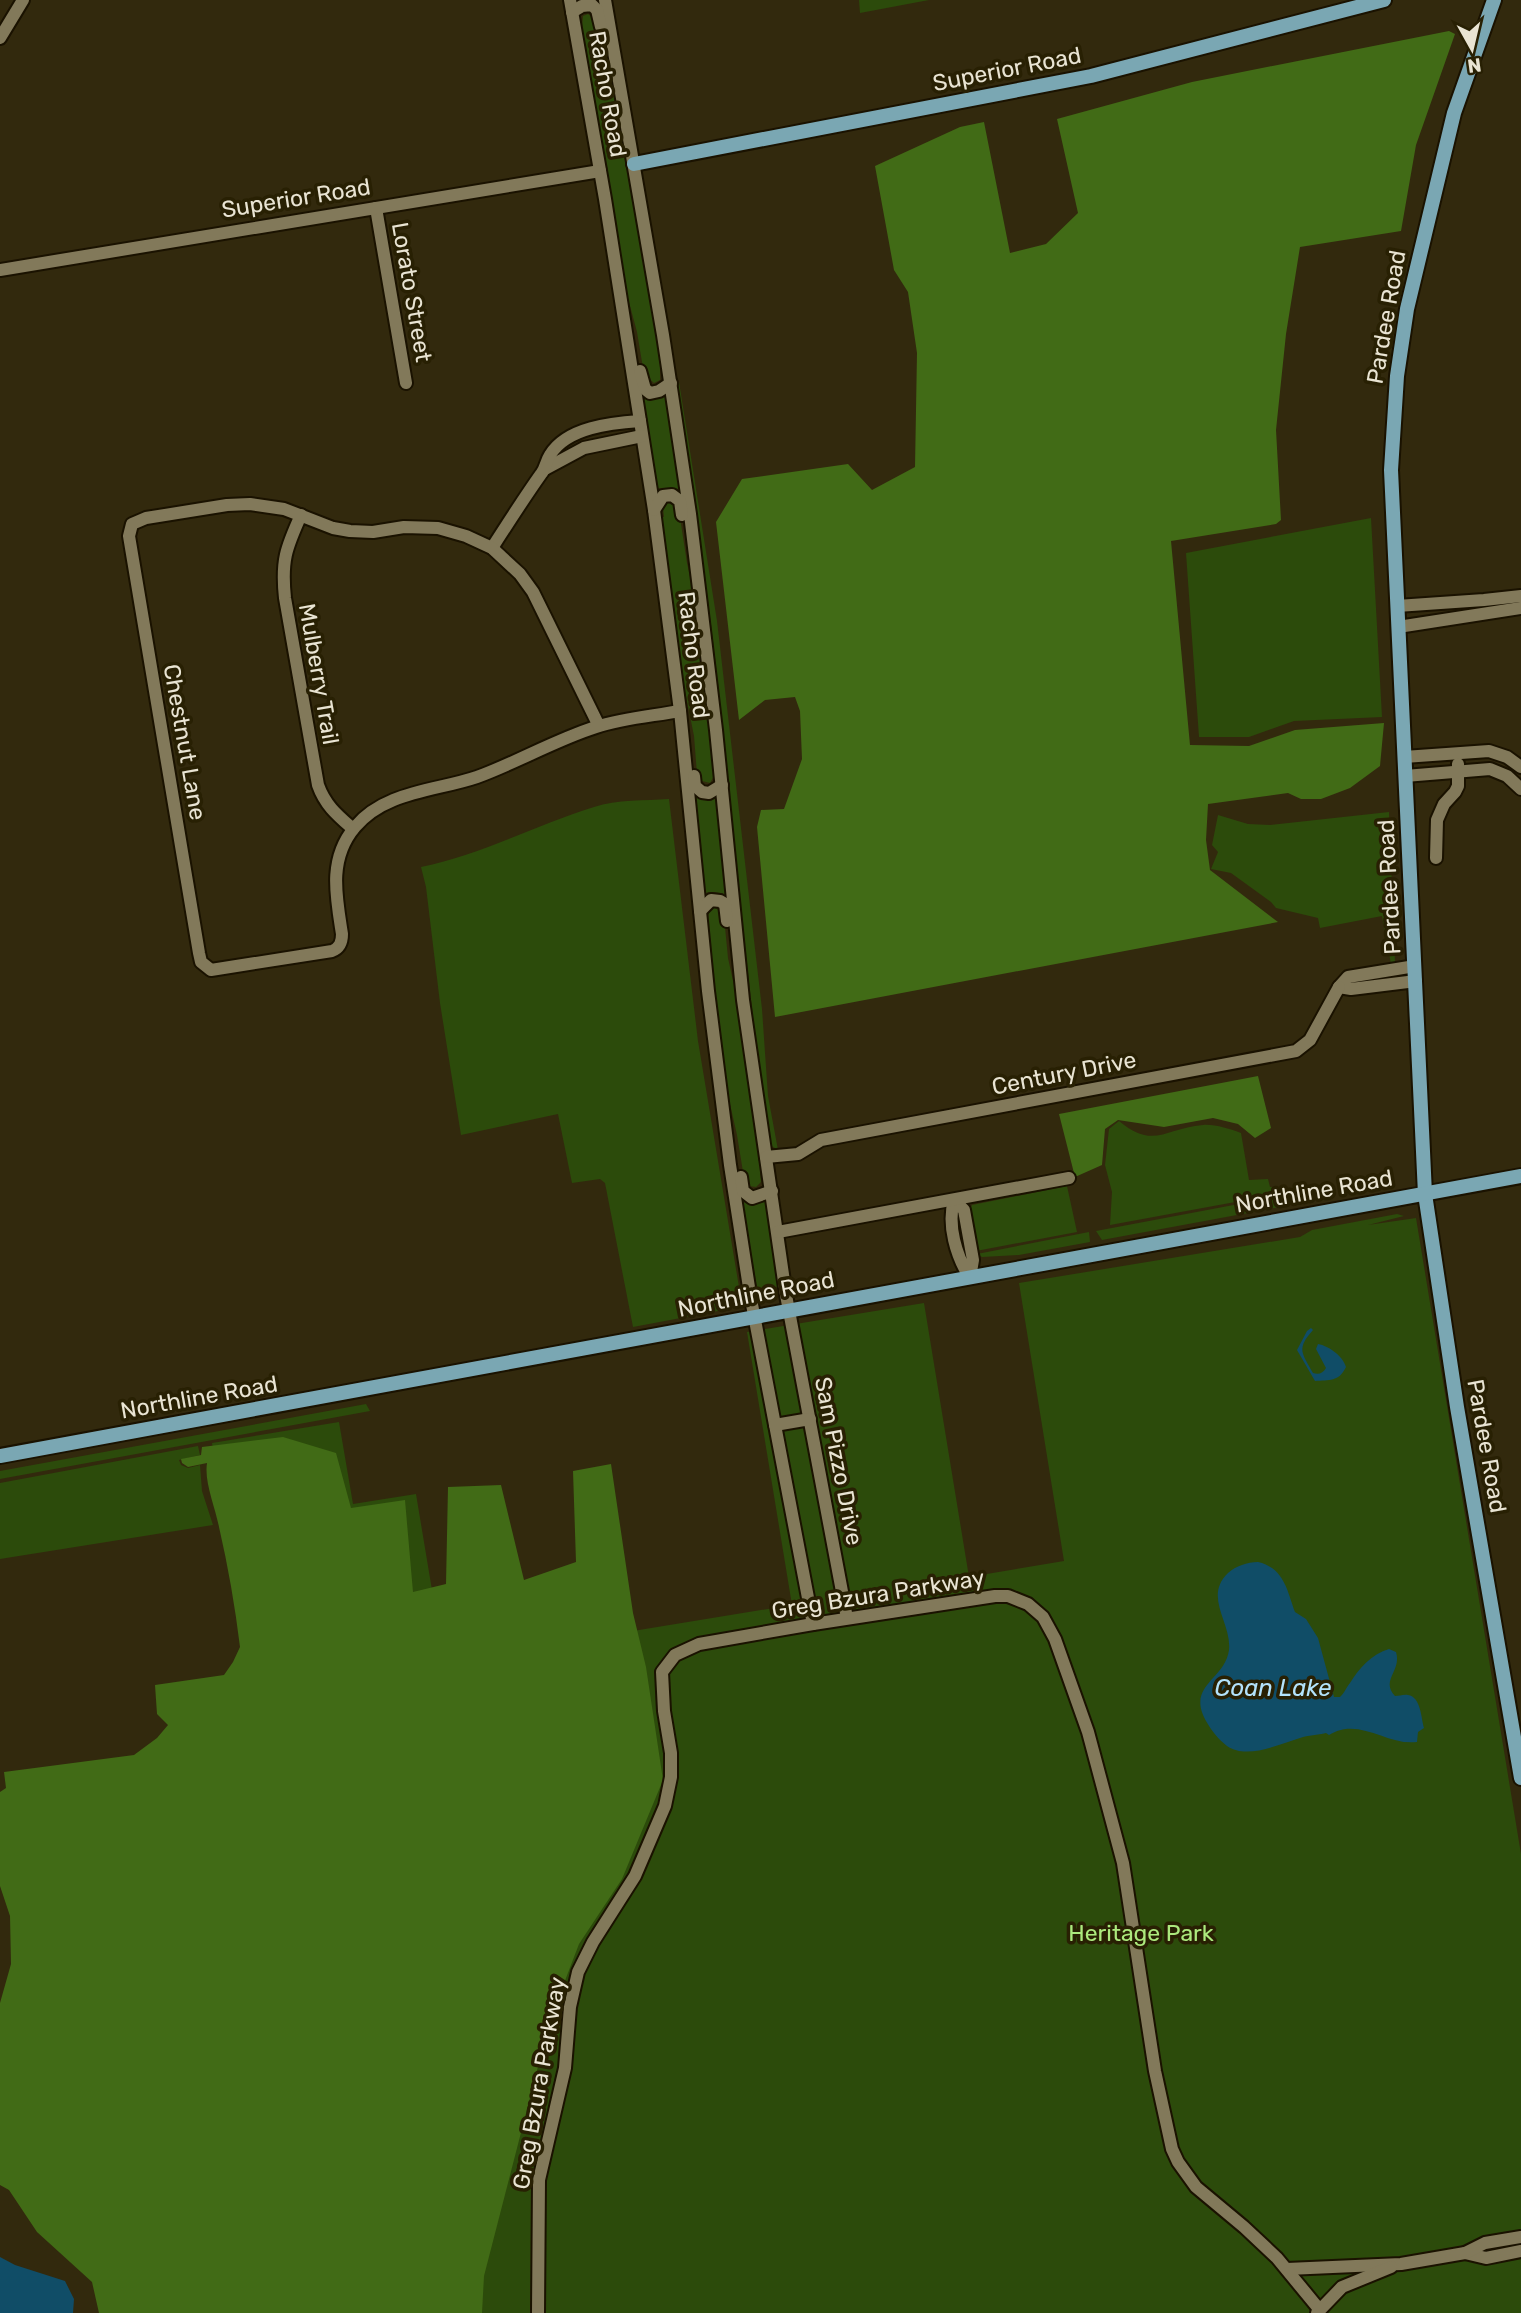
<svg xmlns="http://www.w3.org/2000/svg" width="1521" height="2313" viewBox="0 0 1521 2313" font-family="Rubik,sans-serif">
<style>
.green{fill:#2c4b0b}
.forest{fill:#416b16}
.water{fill:#104d67}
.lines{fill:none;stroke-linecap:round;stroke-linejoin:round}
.minor-casing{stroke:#1a1200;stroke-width:16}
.major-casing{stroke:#1a1200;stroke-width:18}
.minor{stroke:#82795a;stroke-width:12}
.major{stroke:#7aa7b3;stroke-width:14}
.labels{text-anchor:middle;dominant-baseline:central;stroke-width:7;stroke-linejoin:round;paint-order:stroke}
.street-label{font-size:23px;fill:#e9e4d3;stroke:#282003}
.park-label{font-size:23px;fill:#ace97d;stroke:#282003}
.water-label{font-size:24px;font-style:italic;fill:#b3e3fc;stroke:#282003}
</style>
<rect width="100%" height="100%" fill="#32290d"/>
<g class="green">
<polygon points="859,0 929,0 860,13"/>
<polygon points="588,14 598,22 605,65 621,123 662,368 660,369 660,380 654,383 644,374 637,332 622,276 581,27 582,27 583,16"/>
<path d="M679 382 717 621 762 1009 768 1096 778 1150 770 1145C744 975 733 803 712 633 702 550 690 468 676 386Z"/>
<polygon points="665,396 681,488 680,489 657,488 643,403 645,398 656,399"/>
<polygon points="668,503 673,504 679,511 687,563 697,608 716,771 714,772 714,776 710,783 702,781 697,774 694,736 682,676 661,517 664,517 663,508"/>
<polygon points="1371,518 1382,717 1294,721 1249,737 1199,737 1186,553"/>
<polygon points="696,797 718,799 727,893 725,894 714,892 703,893"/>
<path d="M669 799 698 1041 741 1299 733 1308 723 1310 633 1327 605 1183 600 1179 572 1183 558 1114 461 1135 440 1003 426 887 421 867C481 855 536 825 594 807 617 799 645 801 669 799Z"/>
<polygon points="1389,812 1395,963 1391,964 1382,916 1320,928 1318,918 1276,908 1271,902 1231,873 1211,869 1218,852 1212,845 1218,815 1248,824 1270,825"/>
<polygon points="714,907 720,911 724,917 728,958 739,1008 762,1173 760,1173 761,1182 756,1187 749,1186 744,1178 737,1135 725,1082 706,921 708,920 709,910"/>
<path d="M1119 1121C1153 1150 1166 1128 1203 1125 1214 1124 1230 1129 1241 1133L1249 1180 1268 1179 1270 1187H1278L1279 1194 1110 1225 1112 1192 1105 1165 1109 1129Z"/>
<polygon points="1067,1186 1077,1232 976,1251 969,1212 972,1205"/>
<polygon points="1281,1196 1280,1207 1102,1240 1096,1231"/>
<polygon points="764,1201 767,1204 777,1263 778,1287 759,1290 757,1288 743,1204 745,1202 753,1204"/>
<polygon points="1397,1214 1404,1216 1368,1225 1416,1218 1521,1854 1521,2313 356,2313 212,1443 339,1422 353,1504 416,1494 444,1662 792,1605 747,1332 924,1303 969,1577 1064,1561 1019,1283 1300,1237 1312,1230"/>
<polygon points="1089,1232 1090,1242 1019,1255 982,1257 977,1254"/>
<polygon points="366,1404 370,1411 0,1479 0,1471"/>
<polygon points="198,1446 200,1455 179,1460 181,1465 188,1468 200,1465 202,1491 213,1525 0,1559 0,1483"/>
</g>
<g class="forest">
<polygon points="1449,31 1455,34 1416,145 1401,231 1300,247 1286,334 1276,430 1281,520 1276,524 1171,541 1190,745 1249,746 1295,730 1384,723 1380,766 1350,788 1321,799 1301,799 1288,793 1208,804 1206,840 1210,870 1278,922 775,1017 757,827 761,810 784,809 802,759 800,711 795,697 765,700 739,720 716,522 742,479 848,464 872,490 915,467 917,353 908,292 894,270 875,166 960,127 984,122 1010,253 1046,244 1078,213 1057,119 1192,82"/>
<polygon points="1258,1076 1271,1128 1255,1138 1238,1124 1213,1118 1164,1127 1118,1120 1105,1129 1102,1165 1075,1177 1059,1114"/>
<path d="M283 1437 336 1453 351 1508 405 1500 413 1592 446 1584 448 1487 501 1485 524 1580 576 1562 573 1471 611 1464 633 1613 646 1667 663 1780 622 1879 579 1944 550 2020 484 2276 482 2313H99L92 2282 37 2232 9 2190 0 2185V2003L11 1964 10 1916 0 1886V1792L6 1788 4 1772 134 1755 157 1738 168 1725 157 1714 155 1685 224 1675 233 1662 240 1647C235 1606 228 1566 219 1527 215 1506 204 1482 207 1463L188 1467 182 1463 181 1459 201 1455 202 1447Z"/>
</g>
<g class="water">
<path d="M1311 1328 1313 1330C1296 1349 1302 1353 1313 1373 1319 1375 1323 1373 1326 1368L1316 1349 1318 1344C1329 1346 1343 1356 1346 1367 1339 1382 1329 1380 1315 1381L1297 1350 1307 1331Z"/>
<path d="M1258 1562C1284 1568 1287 1590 1295 1612L1306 1619 1318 1638 1334 1697H1340C1345 1692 1346 1688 1350 1683 1359 1668 1372 1654 1389 1649L1396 1652C1402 1671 1380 1680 1395 1696 1399 1696 1404 1694 1408 1695 1421 1697 1421 1718 1424 1728L1418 1732 1417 1742C1387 1746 1359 1716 1329 1735L1326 1733C1318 1735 1308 1735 1300 1738 1279 1744 1247 1760 1227 1746 1218 1739 1211 1730 1206 1721 1186 1685 1225 1680 1229 1650 1232 1623 1203 1597 1228 1573 1236 1566 1247 1562 1258 1562Z"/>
<polygon points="0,2257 15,2265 65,2281 74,2299 73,2313 0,2313"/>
</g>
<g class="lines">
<g class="minor-casing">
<g id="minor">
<polyline points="570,0 605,199 654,510 680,711 708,991 730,1165 750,1294 813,1624"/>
<polyline points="605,0 663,335 690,514 716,730 743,1000 786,1295 847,1618"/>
<polyline points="572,12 582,6 592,5 597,10 601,27"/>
<polyline points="0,38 23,0"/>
<polyline points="376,208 406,383"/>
<polyline points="0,270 600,171"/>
<polyline points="640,371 645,389 650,393 659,391 671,383"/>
<polyline points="545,469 584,448 642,436"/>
<polyline points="654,510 663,496 672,495 680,501 682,515"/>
<path d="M301 515C286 548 281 561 285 598L318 785C325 805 337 815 353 829"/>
<path d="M492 548C508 523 524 498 541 474 546 468 546 461 550 455 567 427 612 423 640 421"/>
<polyline points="1397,606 1484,600 1521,596"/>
<polyline points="1398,627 1521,608"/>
<path d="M599 726 533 592 520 574 492 548 466 536 438 528 404 527 373 532 350 531 333 528 284 509 250 504 227 505 146 518 132 524 129 536 199 953 201 962 211 970 332 951C340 948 342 942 342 934 336 896 328 859 355 827 385 791 436 791 477 777 518 762 555 740 596 727 623 718 653 716 680 711"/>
<polyline points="1404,757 1489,751 1507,757 1521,767"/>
<polyline points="694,776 695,786 702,792 709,793 722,785"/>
<polyline points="1405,776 1490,769 1507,776 1521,789"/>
<polyline points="1436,858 1437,820 1444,804 1455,792 1458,786 1458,764"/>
<polyline points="700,911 711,900 720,901 725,904 727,921"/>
<polyline points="1415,966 1348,977 1339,987 1351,989 1416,981"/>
<polyline points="766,1157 798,1154 821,1140 1296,1051 1310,1040 1339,987"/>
<polyline points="741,1177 743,1191 752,1198 772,1191"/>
<path d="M954 1200 964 1210 973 1260 970 1278C956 1256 947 1225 954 1200Z"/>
<polyline points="778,1232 1069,1178"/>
<polyline points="775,1425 810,1419"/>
<polyline points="1465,2253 1486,2258 1521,2251"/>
<polyline points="1287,2269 1401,2264 1465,2253 1485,2243 1521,2237"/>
<polyline points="538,2313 539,2180 565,2068 570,2007 578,1972 593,1942 635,1876 665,1806 671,1777 671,1753 664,1711 662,1672 675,1655 699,1644 813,1624 995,1596 1008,1596 1028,1604 1043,1617 1055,1639 1088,1732 1123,1863 1155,2071 1172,2149 1178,2162 1196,2187 1244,2227 1277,2258 1319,2309"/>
<polyline points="1317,2313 1342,2287 1391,2267"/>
</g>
</g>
<g class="major-casing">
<g id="major">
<polyline points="1494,0 1454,113 1407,309 1397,376 1391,470 1425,1194 1457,1407 1521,1778"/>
<polyline points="634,164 1091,76 1384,0"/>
<polyline points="0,1456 1521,1176"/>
</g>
</g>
<use href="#minor" class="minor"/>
<use href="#major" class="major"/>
</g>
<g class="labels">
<g class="street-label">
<text transform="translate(1007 69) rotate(-11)">Superior Road</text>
<text transform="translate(608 94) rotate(80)">Racho Road</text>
<text transform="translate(296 198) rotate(-9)">Superior Road</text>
<text transform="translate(412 292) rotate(80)">Lorato Street</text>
<text transform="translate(1386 317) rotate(-80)">Pardee Road</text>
<text transform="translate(694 655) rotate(83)">Racho Road</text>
<text transform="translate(319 674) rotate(80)">Mulberry Trail</text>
<text transform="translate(185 742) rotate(80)">Chestnut Lane</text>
<text transform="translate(1389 887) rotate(-93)">Pardee Road</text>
<text transform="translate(1064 1073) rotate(-11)">Century Drive</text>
<text transform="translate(1314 1191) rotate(-10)">Northline Road</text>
<text transform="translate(756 1294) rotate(-11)">Northline Road</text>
<text transform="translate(199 1397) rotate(-10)">Northline Road</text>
<text transform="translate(1487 1446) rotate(80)">Pardee Road</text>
<text transform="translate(839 1461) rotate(79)">Sam Pizzo Drive</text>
<text transform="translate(878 1594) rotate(-9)">Greg Bzura Parkway</text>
<text transform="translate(539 2083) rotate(-80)">Greg Bzura Parkway</text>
</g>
<g class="park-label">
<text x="1141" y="1933">Heritage Park</text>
</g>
<g class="water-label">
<text x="1273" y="1688">Coan Lake</text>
</g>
</g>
<g transform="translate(1472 49) rotate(172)" stroke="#282003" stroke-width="5" paint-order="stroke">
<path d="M0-5L12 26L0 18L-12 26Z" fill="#e9e4d3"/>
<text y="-10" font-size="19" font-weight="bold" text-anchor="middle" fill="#e9e4d3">N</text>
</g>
</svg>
